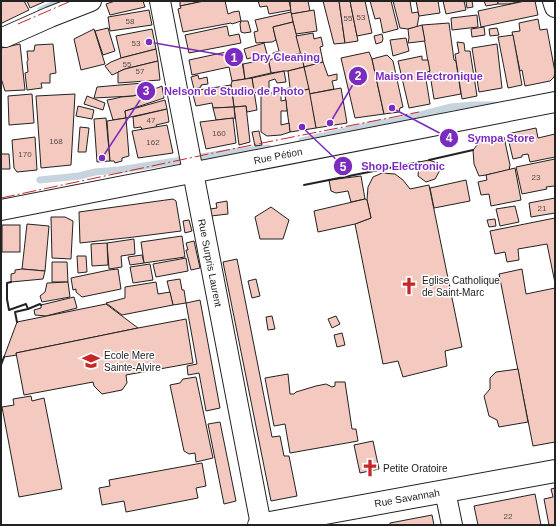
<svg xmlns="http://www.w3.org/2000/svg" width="556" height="526" viewBox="0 0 556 526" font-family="Helvetica,sans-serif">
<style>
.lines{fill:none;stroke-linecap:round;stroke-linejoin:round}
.stream{stroke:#c7d3dd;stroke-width:7}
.building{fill:#f3c9c0;stroke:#222}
.street-casing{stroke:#222;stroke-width:22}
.secondary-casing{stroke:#222;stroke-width:24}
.street{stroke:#fff;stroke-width:20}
.secondary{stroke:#fff;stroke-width:22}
.wall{stroke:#222;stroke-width:2}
.power{stroke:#c62828;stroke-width:1;stroke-dasharray:14 3 2 3;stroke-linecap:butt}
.labels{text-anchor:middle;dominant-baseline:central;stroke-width:3;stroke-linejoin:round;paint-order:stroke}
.number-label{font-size:8px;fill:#564c4a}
.street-label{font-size:10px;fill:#222;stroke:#fff}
.poi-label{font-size:10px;fill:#222;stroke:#fff;text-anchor:start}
.leader{fill:none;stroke:#7b2cbf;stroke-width:1.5}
.callout-dot{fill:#7b2cbf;stroke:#fff;stroke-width:1.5}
.mark-label{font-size:12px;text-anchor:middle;font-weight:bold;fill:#fff}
.callout-label{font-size:11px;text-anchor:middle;font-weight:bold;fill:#7b2cbf;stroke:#fff;stroke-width:3;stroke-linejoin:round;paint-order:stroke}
</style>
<rect width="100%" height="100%" fill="#fff"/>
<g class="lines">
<g class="stream">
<polyline points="41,10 61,1"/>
<polyline points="302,141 375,124 401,120 451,107 473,105 496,105"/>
<polyline points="40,180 79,176 95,172 119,170 233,152 268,148"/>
</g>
</g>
<g class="building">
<polygon points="1,1 24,1 29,10 2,23 1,21"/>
<polygon points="27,1 46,1 30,8"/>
<polygon points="115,1 143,1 145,7 110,15 106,4"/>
<polygon points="180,1 204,1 180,6"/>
<polygon points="204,1 225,1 228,14 233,12 239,11 241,21 232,24 231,23 183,32 178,9 181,8 180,6"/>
<polygon points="258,1 289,1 291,10 269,14 267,6 260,7"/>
<polygon points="290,1 308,1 310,11 291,14"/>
<polygon points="323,1 339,1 345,43 334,44"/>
<polygon points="339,1 350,1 358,41 345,43"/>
<polygon points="350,1 365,1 372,33 357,36"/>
<polygon points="370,1 391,1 398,29 383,33 380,18 375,19"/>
<polygon points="393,1 410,1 412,13 418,12 419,16 417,27 408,29 400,28"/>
<polygon points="416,1 438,1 440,13 419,16"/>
<polygon points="443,1 464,1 466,10 446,14"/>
<polygon points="466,1 472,1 473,7 467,8"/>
<polygon points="484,1 498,1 498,4 486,6"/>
<polygon points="498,1 525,1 508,4 498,4"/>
<polygon points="525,1 535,1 538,15 481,27 478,11"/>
<polygon points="149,10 152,25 110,31 108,17"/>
<polygon points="314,10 317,31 296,34 291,14"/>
<polygon points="291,12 293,22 273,27 276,40 272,42 256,43 254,32 258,31 255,20"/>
<polygon points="477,15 478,27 452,30 451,18"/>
<polygon points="538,19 540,30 547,29 555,72 554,77 550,81 525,86 522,70 520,71 512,32 520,31 519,23"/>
<polygon points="241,21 248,21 251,32 244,33 241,32 240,24"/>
<polygon points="293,22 301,53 284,58 274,58 273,53 279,51 275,36 273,27"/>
<polygon points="449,23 454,60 456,61 461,94 434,99 422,25"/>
<polygon points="422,25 425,41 408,43 409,38 408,29"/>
<polygon points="227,26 229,36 239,34 241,43 189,53 185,35"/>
<polygon points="484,27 485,35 472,37 471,29"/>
<polygon points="108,28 115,51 103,55 95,31"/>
<polygon points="497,28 499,35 490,36 489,29"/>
<polygon points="94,29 105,64 81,70 74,39"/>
<polygon points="152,29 156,49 121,58 116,36"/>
<polygon points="313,33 314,39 321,37 323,46 320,47 323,62 304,67 296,36"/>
<polygon points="382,34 383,39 382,42 376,44 374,36"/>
<polygon points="513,35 522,85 508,88 498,37"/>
<polygon points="406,38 409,51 393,56 390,40"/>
<polygon points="457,42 464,43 465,51 470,51 477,96 462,99 455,54 459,53"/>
<polygon points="264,43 268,58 255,61 254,57 247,59 244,49"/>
<polygon points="20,44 25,90 5,91 1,78 1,48"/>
<polygon points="53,44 56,73 50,74 50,83 41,83 42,88 27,90 25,73 28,72 27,62 28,60 27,51 34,51 35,45"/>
<polygon points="497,44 502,88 479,92 472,48"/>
<polygon points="156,49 158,61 125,69 112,75 105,66 111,62 121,58"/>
<polygon points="240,49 245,79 232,81 229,67 192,75 189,60"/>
<polygon points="369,52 372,59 384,114 355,118 341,58"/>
<polygon points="301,53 304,67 288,71 284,71 271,73 269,62 270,60 274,58 284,58"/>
<polygon points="387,55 393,61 403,107 400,108 399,112 384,114 372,59"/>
<polygon points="422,56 422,60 428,60 430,71 425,73 430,104 409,108 398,61"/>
<polygon points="268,59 271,73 245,79 243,64"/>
<polygon points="158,61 160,80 118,83 118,72 125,69"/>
<polygon points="323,62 328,76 337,74 337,80 332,81 334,89 309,94 304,67"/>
<polygon points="304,67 309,89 285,95 283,95 282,89 290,88 288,71"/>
<polygon points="284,71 286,82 277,83 275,79 269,81 269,90 254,93 252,78"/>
<polygon points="198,75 199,79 207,77 208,84 201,85 201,87 194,89 191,77"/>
<polygon points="252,78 257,110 247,112 246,106 234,107 231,85 232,81"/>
<polygon points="143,83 145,93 133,96 94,98 97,87"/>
<polygon points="231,85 234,107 213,108 212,103 196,106 192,91"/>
<polygon points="162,86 164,98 125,111 126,118 113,120 107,100 113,99 121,97 133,96 145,93"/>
<polygon points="341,88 347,123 316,128 309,94"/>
<polygon points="309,89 316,128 290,132 285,95"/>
<polygon points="261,93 281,93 281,101 286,100 287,111 281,111 281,125 289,123 290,132 281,135 267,136 261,132"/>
<polygon points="32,94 34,123 9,125 8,96"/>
<polygon points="75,94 71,165 41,168 36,96"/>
<polygon points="87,96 105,103 103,110 84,104"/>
<polygon points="165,100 167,109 126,118 125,111"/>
<polygon points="78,106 94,110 92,119 76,116"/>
<polygon points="246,106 250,142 239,145 234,107"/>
<polygon points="234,107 235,118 216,120 213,108"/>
<polygon points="167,109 169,122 156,125 157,127 142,130 141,127 134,128 133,117"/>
<polygon points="106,118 110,161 97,162 94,119"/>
<polygon points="126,118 129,156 122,158 122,161 115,163 114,161 110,161 107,121"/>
<polygon points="233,118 236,143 206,149 200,122"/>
<polygon points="167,125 173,153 138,158 132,131"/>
<polygon points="80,127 89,128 86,152 78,152"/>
<polygon points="536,128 538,138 555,134 555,157 530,162 528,154 522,155 522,157 513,159 507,134"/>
<polygon points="259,131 262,145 255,146 252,132"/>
<polygon points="35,137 37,170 17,172 14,168 12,140"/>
<polygon points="504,137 510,165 509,170 486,175 479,176 474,164 473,150 479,143 494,138"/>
<polygon points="1,154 9,154 10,169 1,169"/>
<polygon points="555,159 555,187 554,186 546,187 547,189 522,194 516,167"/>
<polygon points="429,160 437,163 439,172 435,179 426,182 418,176 419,162"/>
<polygon points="515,168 521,200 491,206 489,194 481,195 478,182 487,180 486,175"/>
<polygon points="382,173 395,174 403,180 410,189 429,185 462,347 445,351 447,366 403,377 398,361 383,364 355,224 371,218 367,200 368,187 373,177"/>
<polygon points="361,176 365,199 351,202 348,191 336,193 331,191 329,180"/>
<polygon points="466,180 470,201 434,208 430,188"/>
<polygon points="555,198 555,213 531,217 529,203"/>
<polygon points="173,199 176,201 181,231 134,237 80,243 79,212"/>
<polygon points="365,199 367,200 371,218 355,224 318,232 314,211"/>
<polygon points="227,201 228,214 211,216 210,209 217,208 216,203"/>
<polygon points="515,206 519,222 500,226 496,209"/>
<polygon points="271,207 289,220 283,239 260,239 255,217"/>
<polygon points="51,217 65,217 73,221 71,259 52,258"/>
<polygon points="555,218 555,283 547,244 518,249 519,260 507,262 505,252 495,254 490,231"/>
<polygon points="495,219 496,226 489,227 487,220"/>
<polygon points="189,220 192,231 185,233 183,221"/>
<polygon points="27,224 49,226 45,271 22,269"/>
<rect x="2" y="225" width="18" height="27"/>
<polygon points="182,236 185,257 144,263 141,242"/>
<polygon points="134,239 135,254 121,256 122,267 109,269 107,243"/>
<polygon points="194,241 200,268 191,270 186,250 188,250 186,243"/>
<polygon points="107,243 108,265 92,266 91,244"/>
<polygon points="142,255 144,263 130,265 128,257"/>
<polygon points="77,256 86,256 87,272 78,273"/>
<polygon points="186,258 188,271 156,277 153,264"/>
<polygon points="237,259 272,437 280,436 284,456 289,456 297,496 271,501 223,262"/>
<polygon points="52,262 67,262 68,282 52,282"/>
<polygon points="150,264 153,280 133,283 130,267"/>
<polygon points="22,269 45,271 43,279 11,282 11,274 15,273 15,270"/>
<polygon points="118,269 121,289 82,297 76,292 76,289 73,290 71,278 109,270"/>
<polygon points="522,269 526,294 555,288 555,442 533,446 499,274"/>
<polygon points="180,279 182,290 184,290 186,303 173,305 167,281"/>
<polygon points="256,279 260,296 252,298 248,281"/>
<polygon points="68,282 70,297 42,302 40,296 45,292 47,283"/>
<polygon points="156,282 158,294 170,292 173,305 122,315 106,303 125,298 125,287"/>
<polygon points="74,297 77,308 46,316 35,315 34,310 41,308 41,305"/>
<polygon points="200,300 220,408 206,411 199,373 188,375 187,366 197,364 186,303"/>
<polygon points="106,304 138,328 16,353 17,355 4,357 17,322"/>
<polygon points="272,316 275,329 268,330 266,317"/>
<polygon points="336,316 340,324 332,328 328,319"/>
<polygon points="186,319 193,363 126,375 127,383 122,390 102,394 94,386 93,382 24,395 16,353 138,328"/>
<polygon points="342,333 345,345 337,347 334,335"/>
<polygon points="518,369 528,422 499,427 497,420 489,416 484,396 490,389 490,378 496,372"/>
<polygon points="288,374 290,394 294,394 296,392 316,386 326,384 332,387 335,386 335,382 345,382 352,429 356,429 358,441 290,453 285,424 274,426 265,378"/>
<polygon points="196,377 213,458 196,462 195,453 189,454 184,451 170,385 180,383 183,379"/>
<polygon points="31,396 32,401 44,398 62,489 19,497 2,407 14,405 13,399"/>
<polygon points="220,422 236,501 224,504 208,424"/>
<polygon points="373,441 379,469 360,473 354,445"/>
<polygon points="202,463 206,486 196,488 198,498 126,512 124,501 102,505 99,488 110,486 109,480"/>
<polygon points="555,488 555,525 549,525 544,499 553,497 551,489"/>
<polygon points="535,494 541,525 478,525 474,506"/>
<polygon points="432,515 434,525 390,525 390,523"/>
</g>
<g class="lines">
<g class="street-casing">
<g id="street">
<polyline points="160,1 261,525"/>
<polyline points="553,1 555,7"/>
<polyline points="5,37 50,17 91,1"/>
<polyline points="1,210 555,102"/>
<polyline points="445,491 452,525"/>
</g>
</g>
<g class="secondary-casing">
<polyline id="secondary" points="259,525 555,471"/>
</g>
<use href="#street" class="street"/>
<use href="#secondary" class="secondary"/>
<g class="wall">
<polyline points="429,160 473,150"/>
<polyline points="304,185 419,162"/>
<polyline points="11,282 7,283 7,299 9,310 26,304 28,309 15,312 17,322"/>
<polyline points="28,309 40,304 41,305"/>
<polyline points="1,365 4,357"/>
</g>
<g class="power">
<polyline points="18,24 71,1"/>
<polyline points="1,198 232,149 419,112"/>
</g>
</g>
<defs>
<g id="church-bare" transform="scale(1.38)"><path d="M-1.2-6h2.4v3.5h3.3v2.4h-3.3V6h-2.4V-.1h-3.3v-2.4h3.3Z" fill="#c62828" stroke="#fff" stroke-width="2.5" paint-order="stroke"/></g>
<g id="school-bare" transform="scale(1.38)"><path d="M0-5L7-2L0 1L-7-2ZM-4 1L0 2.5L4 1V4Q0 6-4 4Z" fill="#c62828" stroke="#fff" stroke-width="2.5" paint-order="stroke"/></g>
</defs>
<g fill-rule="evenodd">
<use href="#church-bare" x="409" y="286"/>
<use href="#school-bare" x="91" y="361"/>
<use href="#church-bare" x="370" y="468"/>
</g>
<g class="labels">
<g class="number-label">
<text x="361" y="17">53</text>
<text x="348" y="18">55</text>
<text x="130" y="21">58</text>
<text x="136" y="43">53</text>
<text x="127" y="64">55</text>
<text x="140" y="71">57</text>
<text x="151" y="120">47</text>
<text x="219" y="133">160</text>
<text x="56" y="141">168</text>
<text x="153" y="142">162</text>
<text x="25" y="154">170</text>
<text x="536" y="177">23</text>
<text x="542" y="208">21</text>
<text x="508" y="516">22</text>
</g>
<g class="street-label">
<text transform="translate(278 156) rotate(-11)">Rue Pétion</text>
<text transform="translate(210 263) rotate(79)">Rue Surpris Laurent</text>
<text transform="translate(407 498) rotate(-10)">Rue Savannah</text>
</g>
<g class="poi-label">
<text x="422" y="280">Eglise Catholique<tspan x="422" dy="12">de Saint-Marc</tspan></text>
<text x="104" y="355">Ecole Mere<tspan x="104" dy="12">Sainte-Alvire</tspan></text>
<text x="383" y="468">Petite Oratoire</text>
</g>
</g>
<path class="leader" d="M149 42L234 57M330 123L358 76M102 158L146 91M392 108L449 138M302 127L343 166"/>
<g class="callout-dot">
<circle cx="149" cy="42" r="4"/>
<circle cx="330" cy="123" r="4"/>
<circle cx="102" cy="158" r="4"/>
<circle cx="392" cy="108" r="4"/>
<circle cx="302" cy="127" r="4"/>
<circle cx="234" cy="57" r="10"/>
<circle cx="358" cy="76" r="10"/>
<circle cx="146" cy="91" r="10"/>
<circle cx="449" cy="138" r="10"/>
<circle cx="343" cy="166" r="10"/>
</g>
<g class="mark-label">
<text x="234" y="62">1</text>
<text x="358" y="80">2</text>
<text x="146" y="95">3</text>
<text x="449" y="142">4</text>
<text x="343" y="171">5</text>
</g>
<g class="callout-label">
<text x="286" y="61">Dry Cleaning</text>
<text x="429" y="80">Maison Electronique</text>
<text x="234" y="95">Nelson de Studio de Photo</text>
<text x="501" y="142">Sympa Store</text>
<text x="403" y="170">Shop Electronic</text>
</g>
<rect width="556" height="526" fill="none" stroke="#222222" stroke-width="4"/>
</svg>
